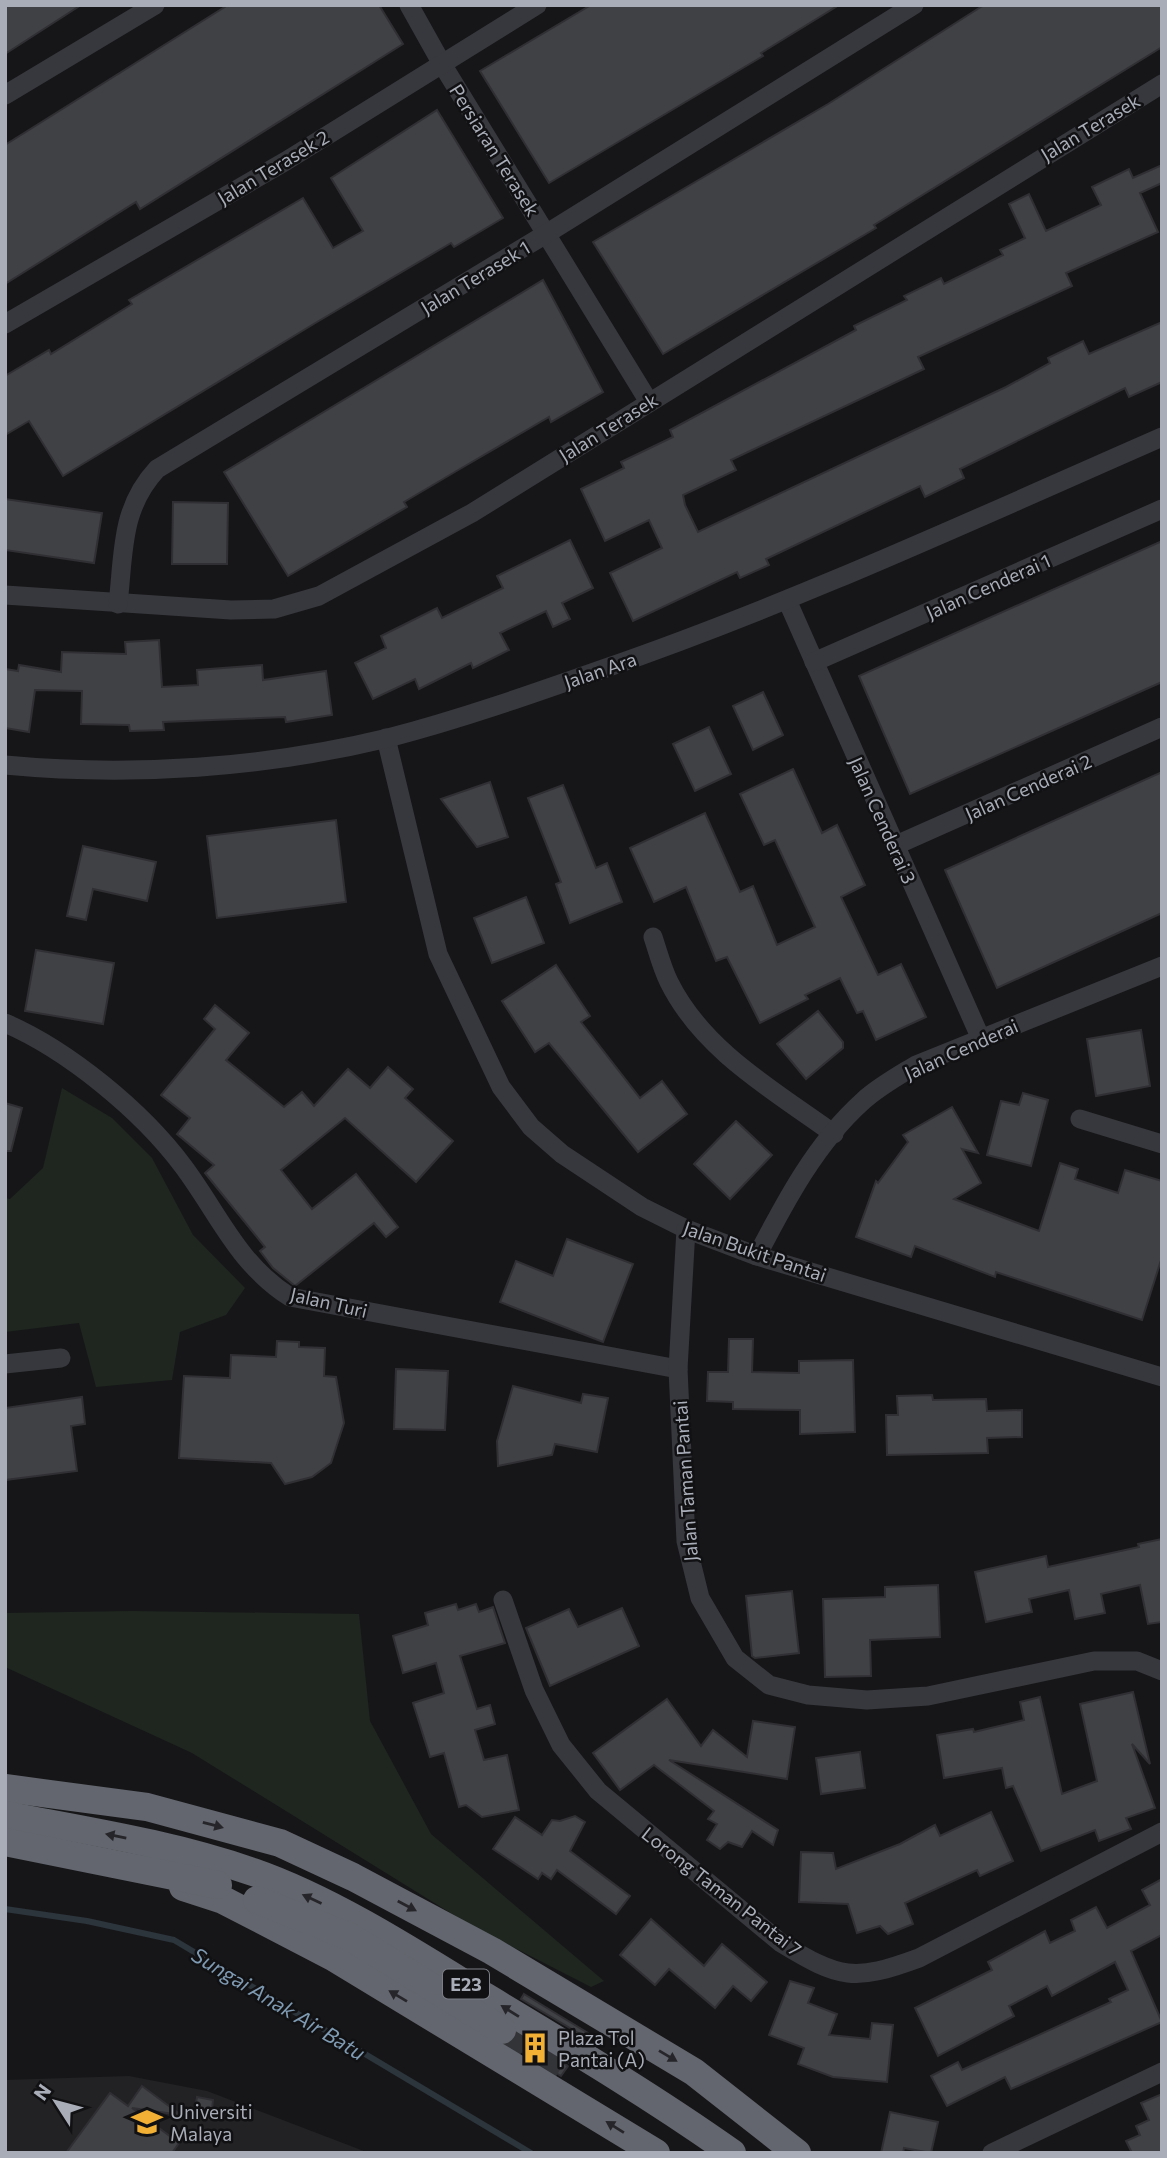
<svg xmlns="http://www.w3.org/2000/svg" width="1167" height="2158" viewBox="0 0 1167 2158" font-family="Commissioner,sans-serif">
<style>
.built{fill:#222225}
.green{fill:#1e261f}
.lines{fill:none;stroke-linecap:round;stroke-linejoin:round}
.stream{stroke:#2c353c;stroke-width:6}
.building{fill:#404145;stroke:#303034;stroke-width:2}
.highway-tunnel{stroke:#333438;stroke-width:28;stroke-dasharray:28 14;stroke-linecap:butt}
.minor{stroke:#37383d;stroke-width:19}
.highway{stroke:#63666e;stroke-width:28}
.highway-bridge{stroke:#63666e;stroke-width:28}
.oneway{fill:#26262a}
.labels{text-anchor:middle;dominant-baseline:central;stroke-width:5;stroke-linejoin:round;paint-order:stroke}
.shield{fill:#111113;stroke:#7b7e86;stroke-width:2}
.shield-label{font-size:18px;font-weight:bold;fill:#a8adb8}
.street-label{font-size:19px;fill:#a8adb8;stroke:#111113}
.poi-label{font-size:19px;fill:#a8adb8;stroke:#111113;text-anchor:start}
.water-label{font-size:21px;font-style:italic;fill:#7f9bb3;stroke:#111113}
</style>
<rect width="100%" height="100%" fill="#161618"/>
<polygon class="built" points="129,2076 207,2091 369,2153 5,2153 5,2080"/>
<g class="green">
<polygon points="62,1088 112,1118 152,1158 193,1235 245,1288 226,1315 180,1332 172,1380 96,1387 79,1323 5,1332 5,1198 10,1199 43,1168"/>
<polygon points="131,1611 359,1614 370,1721 431,1834 604,1981 591,1987 470,1925 192,1753 5,1667 5,1613"/>
</g>
<g class="lines">
<polyline class="stream" points="5,1909 87,1921 174,1940 531,2153"/>
</g>
<g class="building">
<polygon points="5,5 81,5 5,54"/>
<polygon points="228,5 379,5 403,44 140,209 136,202 5,284 5,145"/>
<polygon points="591,5 839,5 761,53 763,56 549,183 480,71"/>
<polygon points="984,5 1162,5 1162,47 874,225 876,228 663,354 593,242 828,104"/>
<polygon points="437,110 503,218 454,247 451,243 317,322 63,476 29,421 5,435 5,376 49,350 51,354 132,304 129,300 303,198 333,248 363,231 331,178"/>
<polygon points="1162,165 1162,183 1140,193 1158,232 1066,273 1072,286 918,357 924,369 731,460 736,470 683,495 685,505 698,532 1006,387 1050,363 1048,358 1083,341 1089,354 1162,322 1162,382 1129,397 1125,388 960,469 964,478 925,497 920,486 766,559 769,565 740,578 737,572 633,621 610,573 662,548 649,520 605,541 581,489 624,468 621,462 673,437 670,430 856,330 854,326 907,300 904,296 941,278 944,284 1003,255 1000,250 1025,238 1009,204 1029,194 1046,231 1101,205 1092,187 1129,169 1133,178"/>
<polygon points="543,280 603,392 551,422 549,417 465,466 404,502 407,507 288,576 224,472"/>
<polygon points="5,499 102,513 94,563 5,550"/>
<polygon points="173,502 228,503 227,564 172,564"/>
<polygon points="570,540 593,588 562,603 570,619 553,627 546,611 500,633 509,650 473,668 471,663 419,689 415,679 373,699 355,663 386,648 381,636 437,608 442,618 503,588 497,576"/>
<polygon points="1162,541 1162,682 910,794 859,676"/>
<polygon points="159,640 162,687 198,685 197,670 262,665 263,680 326,671 332,715 286,722 285,717 163,722 164,730 130,731 129,725 81,724 82,691 35,690 29,732 5,728 5,669 18,671 19,665 61,672 62,652 126,654 125,642"/>
<polygon points="763,692 783,735 753,750 733,706"/>
<polygon points="709,727 731,774 695,791 673,744"/>
<polygon points="793,769 822,833 837,825 865,885 841,897 878,975 901,964 926,1017 876,1040 863,1011 857,1013 840,978 805,995 808,999 760,1023 727,957 716,961 686,887 654,902 630,848 705,813 740,892 753,886 777,945 815,927 775,840 764,845 740,794"/>
<polygon points="1162,772 1162,913 997,988 945,870"/>
<polygon points="490,782 508,837 477,847 441,799"/>
<polygon points="563,785 596,868 607,863 622,902 570,923 556,884 561,882 528,798"/>
<polygon points="336,820 346,902 217,918 207,836"/>
<polygon points="83,846 156,862 147,901 93,889 86,920 67,916"/>
<polygon points="526,897 544,943 492,963 474,918"/>
<polygon points="36,950 114,963 103,1024 25,1011"/>
<polygon points="556,965 590,1016 581,1022 640,1098 662,1081 687,1114 638,1152 549,1043 535,1052 502,1001"/>
<polygon points="215,1005 249,1033 226,1060 284,1107 302,1092 314,1106 348,1069 370,1088 388,1067 413,1089 405,1098 453,1141 416,1182 345,1118 281,1170 312,1209 356,1174 398,1227 386,1237 374,1223 295,1286 273,1268 260,1251 265,1247 205,1173 214,1165 177,1134 190,1118 161,1095 215,1029 204,1019"/>
<polygon points="818,1011 843,1042 843,1048 806,1079 777,1044"/>
<polygon points="1141,1030 1150,1086 1096,1096 1087,1039"/>
<polygon points="1023,1093 1048,1100 1031,1166 987,1155 1001,1101 1019,1105"/>
<polygon points="5,1103 22,1108 11,1151 5,1151"/>
<polygon points="952,1107 978,1153 962,1149 981,1183 954,1199 1039,1231 1060,1163 1078,1169 1075,1179 1118,1193 1125,1170 1162,1181 1162,1257 1142,1320 996,1272 995,1277 915,1246 911,1257 856,1237 876,1181 878,1183 908,1142 903,1135"/>
<polygon points="736,1121 772,1155 730,1199 694,1164"/>
<polygon points="567,1239 633,1264 603,1342 500,1302 516,1261 553,1276"/>
<polygon points="729,1339 753,1339 752,1372 799,1373 799,1361 853,1360 855,1432 800,1434 800,1410 733,1409 733,1402 707,1401 708,1372 728,1372"/>
<polygon points="277,1341 299,1342 299,1347 325,1348 324,1376 336,1377 344,1423 331,1463 312,1477 285,1484 271,1463 179,1458 184,1376 230,1378 231,1355 276,1357"/>
<polygon points="396,1369 448,1371 445,1430 394,1429"/>
<polygon points="513,1386 581,1403 583,1394 608,1398 597,1452 555,1444 552,1455 498,1466 497,1441"/>
<polygon points="932,1395 933,1400 986,1399 987,1411 1022,1410 1022,1437 987,1438 988,1453 887,1455 886,1415 898,1415 897,1396"/>
<polygon points="82,1397 85,1424 71,1426 77,1471 5,1480 5,1408"/>
<polygon points="1162,1539 1162,1622 1148,1624 1140,1585 1101,1594 1105,1613 1075,1619 1069,1590 1029,1599 1032,1612 986,1622 975,1572 1046,1556 1048,1567 1139,1547 1138,1544"/>
<polygon points="938,1585 940,1637 870,1640 871,1676 825,1677 823,1599 885,1597 885,1587"/>
<polygon points="792,1591 799,1653 755,1658 752,1656 746,1596"/>
<polygon points="456,1604 458,1610 476,1604 479,1612 493,1607 505,1643 460,1656 477,1709 490,1705 495,1724 475,1730 484,1760 507,1755 519,1810 482,1817 466,1805 459,1807 444,1753 430,1757 413,1703 444,1693 436,1663 403,1673 393,1636 428,1625 425,1613"/>
<polygon points="622,1608 639,1646 550,1686 526,1628 569,1609 578,1627"/>
<polygon points="1133,1692 1150,1764 1132,1744 1155,1808 1126,1818 1131,1829 1099,1841 1095,1830 1041,1851 1013,1786 1006,1788 1002,1768 944,1778 937,1735 973,1729 974,1732 1024,1720 1020,1702 1040,1697 1062,1794 1097,1781 1080,1704"/>
<polygon points="667,1699 701,1746 713,1730 747,1757 753,1721 795,1727 787,1779 669,1760 778,1830 773,1845 752,1831 742,1847 728,1842 720,1849 707,1840 717,1824 708,1819 714,1811 654,1765 620,1790 593,1753"/>
<polygon points="860,1752 865,1788 821,1794 816,1758"/>
<polygon points="991,1812 1013,1861 980,1876 977,1870 905,1903 913,1924 888,1934 880,1926 857,1933 848,1904 799,1902 801,1852 833,1853 836,1869 900,1844 935,1825 940,1836"/>
<polygon points="575,1816 585,1822 570,1851 630,1896 616,1914 557,1870 551,1879 542,1873 538,1879 493,1849 515,1817 542,1835 552,1820 560,1821"/>
<polygon points="1162,1879 1162,1935 1131,1951 1162,2022 1011,2089 1005,2077 947,2106 931,2076 958,2062 962,2070 1111,2002 1109,1999 1128,1990 1115,1962 1052,1996 1047,1986 1009,2006 1014,2016 938,2056 915,2008 992,1970 988,1962 1045,1931 1050,1943 1075,1931 1071,1920 1096,1907 1107,1928 1150,1905 1142,1890"/>
<polygon points="651,1919 704,1966 722,1944 767,1982 751,2001 733,1986 715,2008 669,1969 655,1985 620,1955"/>
<polygon points="790,1981 814,1988 808,2003 837,2014 829,2035 870,2039 872,2023 893,2025 887,2082 833,2077 798,2064 804,2048 769,2035"/>
<polygon points="524,1994 588,2033 585,2037 521,1999"/>
<polygon points="517,2035 568,2066 561,2076 510,2045"/>
<polygon points="142,2086 181,2115 132,2108 179,2143 172,2153 66,2153 110,2093 128,2106"/>
<polygon points="1162,2094 1162,2153 1132,2153 1126,2141 1140,2135 1136,2126 1149,2120 1141,2103"/>
<polygon points="197,2097 213,2100 211,2119 194,2117"/>
<polygon points="890,2112 938,2122 931,2153 904,2148 903,2153 881,2153"/>
</g>
<g class="lines">
<polyline class="highway-tunnel" points="502,2030 567,2067"/>
<g class="minor">
<polyline points="409,5 442,64 649,402"/>
<polyline points="5,95 155,5"/>
<polyline points="5,324 286,161 537,5"/>
<polyline points="5,595 231,610 274,609 319,596 472,513 1162,84"/>
<polyline points="787,600 981,1039"/>
<path d="M118 604C124 553 120 509 157 469L546 234 914 5"/>
<polyline points="814,662 1162,509"/>
<polyline points="386,738 438,954 501,1087 531,1127 562,1154 642,1207 686,1229 757,1256 1162,1377"/>
<path d="M5 765C132 777 264 768 388 738 461 719 532 694 603 669 794 603 977 518 1162 437"/>
<polyline points="894,846 1162,727"/>
<path d="M653 937C658 952 662 968 669 982 703 1051 775 1091 834 1134"/>
<path d="M5 1023C68 1050 142 1111 183 1166 219 1214 237 1263 290 1297L678 1369"/>
<polyline points="1080,1119 1162,1144"/>
<polyline points="686,1229 678,1369 686,1541 700,1598 735,1658 769,1685 808,1695 867,1700 928,1696 1094,1661 1137,1661 1162,1671"/>
<path d="M757 1256C785 1202 816 1143 863 1101 878 1087 898 1076 916 1065L1162 966"/>
<polyline points="5,1364 61,1358"/>
<path d="M503 1600 534 1690 561 1745 598 1791 781 1943C840 1979 854 1982 919 1958L1162 1832"/>
<polyline points="992,2153 1162,2072"/>
</g>
<g class="highway">
<polyline points="5,1788 147,1807 280,1843 353,1877 492,1951 694,2072 797,2153"/>
<path d="M5 1815C88 1831 173 1844 253 1872 331 1899 415 1953 486 1997 569 2047 653 2097 732 2153"/>
<polyline points="183,1887 223,1900 333,1957 656,2153"/>
<polyline points="257,1900 350,1937 502,2030"/>
</g>
<polyline class="highway-bridge" points="5,1842 218,1885"/>
</g>
<defs><path id="oneway-solid" d="M-6-.8H1V-3.2L6.5 0L1 3.2V.8H-6Z" transform="scale(1.75)"/></defs>
<g class="oneway">
<use href="#oneway-solid" transform="translate(213 1825) rotate(15)"/>
<use href="#oneway-solid" transform="translate(116 1836) rotate(-169)"/>
<use href="#oneway-solid" transform="translate(312 1899) rotate(-155)"/>
<use href="#oneway-solid" transform="translate(407 1906) rotate(28)"/>
<use href="#oneway-solid" transform="translate(398 1996) rotate(-149)"/>
<use href="#oneway-solid" transform="translate(510 2011) rotate(-148)"/>
<use href="#oneway-solid" transform="translate(668 2056) rotate(31)"/>
<use href="#oneway-solid" transform="translate(615 2127) rotate(-148)"/>
</g>
<defs>
<g id="building-bare" transform="scale(2.415)"><path d="M-4-6H4V6H1V3H-1V6H-4ZM-2.5-4.3h1.7v1.8h-1.7ZM.8-4.3h1.7v1.8H.8ZM-2.5-1h1.7V.8h-1.7ZM.8-1h1.7V.8H.8Z" fill="#f2b134" stroke="#111113" stroke-width="2.5" paint-order="stroke"/></g>
<g id="university-bare" transform="scale(2.415)"><path d="M0-5L7-2L0 1L-7-2ZM-4 1L0 2.5L4 1V4Q0 6-4 4Z" fill="#f2b134" stroke="#111113" stroke-width="2.5" paint-order="stroke"/></g>
</defs>
<g fill-rule="evenodd">
<use href="#building-bare" x="535" y="2048"/>
<use href="#university-bare" x="147" y="2122"/>
</g>
<g class="labels">
<rect class="shield" x="443" y="1969.5" width="46" height="29" rx="5"/>
<g class="shield-label">
<text x="466" y="1984">E23</text>
</g>
<g class="street-label">
<text transform="translate(1090 127) rotate(-31)">Jalan Terasek</text>
<text transform="translate(495 150) rotate(58)">Persiaran Terasek</text>
<text transform="translate(273 167) rotate(-31)">Jalan Terasek 2</text>
<text transform="translate(475 277) rotate(-31)">Jalan Terasek 1</text>
<text transform="translate(608 427) rotate(-32)">Jalan Terasek</text>
<text transform="translate(988 586) rotate(-24)">Jalan Cenderai 1</text>
<text transform="translate(600 670) rotate(-19)">Jalan Ara</text>
<text transform="translate(1028 787) rotate(-24)">Jalan Cenderai 2</text>
<text transform="translate(883 820) rotate(66)">Jalan Cenderai 3</text>
<text transform="translate(961 1049) rotate(-24)">Jalan Cenderai</text>
<text transform="translate(755 1251) rotate(19)">Jalan Bukit Pantai</text>
<text transform="translate(329 1302) rotate(13)">Jalan Turi</text>
<text transform="translate(685 1481) rotate(-94)">Jalan Taman Pantai</text>
<text transform="translate(722 1891) rotate(38)">Lorong Taman Pantai 7</text>
</g>
<g class="poi-label">
<text x="558" y="2037">Plaza Tol<tspan x="558" dy="22">Pantai (A)</tspan></text>
<text x="170" y="2111">Universiti<tspan x="170" dy="22">Malaya</tspan></text>
</g>
<g class="water-label">
<text transform="translate(279 2003) rotate(31)">Sungai Anak Air Batu</text>
</g>
</g>
<rect width="1167" height="2158" fill="none" stroke="#a8adb8" stroke-width="14"/>
<g transform="translate(56 2102) rotate(306)" stroke="#111113" stroke-width="5" paint-order="stroke">
<path d="M0-5L12 26L0 18L-12 26Z" fill="#a8adb8"/>
<text y="-10" font-size="19" font-weight="bold" text-anchor="middle" fill="#a8adb8">N</text>
</g>
</svg>
